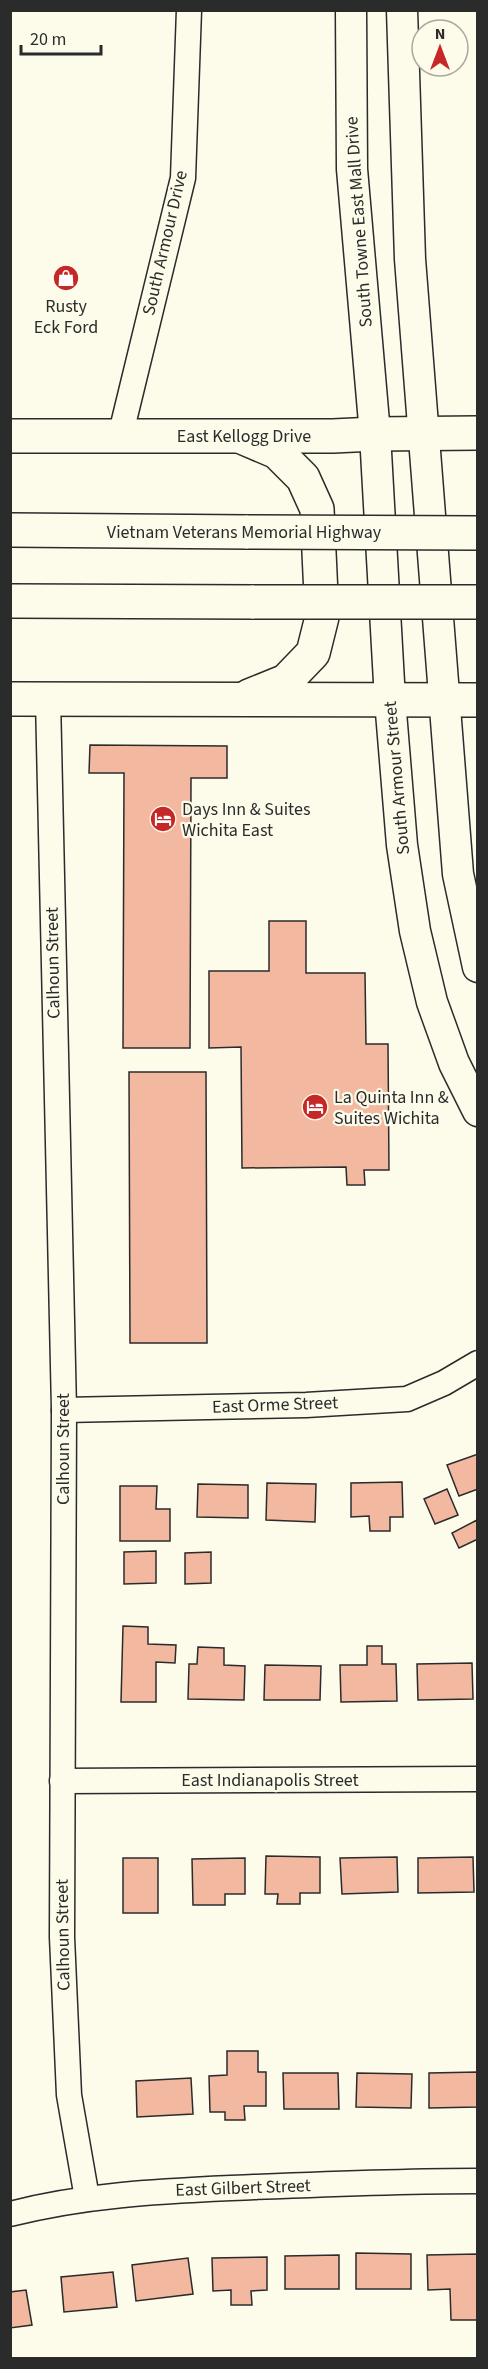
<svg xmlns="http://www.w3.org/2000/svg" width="488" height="2369" viewBox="0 0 488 2369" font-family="'Source Sans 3',sans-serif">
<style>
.building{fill:#f2b8a0;stroke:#2b2b2b;stroke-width:1.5}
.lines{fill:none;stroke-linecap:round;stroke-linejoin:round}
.minor-casing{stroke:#2b2b2b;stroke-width:27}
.tertiary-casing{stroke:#2b2b2b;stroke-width:33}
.secondary-casing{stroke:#2b2b2b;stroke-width:36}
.motorway-casing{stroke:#2b2b2b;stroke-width:36}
.minor{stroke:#fdfbea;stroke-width:24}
.tertiary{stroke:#fdfbea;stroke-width:30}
.secondary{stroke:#fdfbea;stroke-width:33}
.motorway{stroke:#fdfbea;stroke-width:33}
.motorway-bridge-casing{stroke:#2b2b2b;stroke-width:36;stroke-linecap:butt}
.motorway-bridge{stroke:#fdfbea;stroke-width:33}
.labels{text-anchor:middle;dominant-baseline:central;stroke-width:4.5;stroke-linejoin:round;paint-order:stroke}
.street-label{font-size:18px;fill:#2b2b2b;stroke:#fdfbea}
.poi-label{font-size:18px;fill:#2b2b2b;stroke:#fdfbea;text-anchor:start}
</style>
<rect width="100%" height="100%" fill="#fdfbea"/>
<g class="building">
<polygon points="90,745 227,746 227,778 191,778 190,1048 123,1048 124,773 89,773"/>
<polygon points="269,921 306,921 306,973 365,973 366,1044 388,1044 389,1170 364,1170 365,1185 347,1185 346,1167 242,1168 241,1047 209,1048 209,971 269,971"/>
<polygon points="129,1072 206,1072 207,1343 130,1343"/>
<polygon points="478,1454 478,1489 459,1496 447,1465"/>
<polygon points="402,1482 403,1517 390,1517 390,1531 370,1531 369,1516 351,1517 351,1483"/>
<polygon points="267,1483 316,1484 315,1522 266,1520"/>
<polygon points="198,1484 248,1485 248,1518 197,1517"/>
<polygon points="120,1486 157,1486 156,1509 170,1509 170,1541 120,1541"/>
<polygon points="447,1489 458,1515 435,1524 424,1499"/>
<polygon points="477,1520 478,1539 459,1548 452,1533"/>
<polygon points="156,1551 156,1583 124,1584 124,1552"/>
<polygon points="211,1552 211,1583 185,1584 185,1553"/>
<polygon points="123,1626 148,1627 148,1644 176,1645 175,1663 156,1662 156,1702 121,1702"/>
<polygon points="367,1646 382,1646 382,1664 396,1664 397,1701 341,1702 340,1665 367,1665"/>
<polygon points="198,1647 224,1648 224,1665 245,1666 244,1700 188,1699 189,1664 197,1664"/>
<polygon points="472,1663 473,1699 418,1700 417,1664"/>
<polygon points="265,1665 321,1666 320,1700 264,1700"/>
<polygon points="266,1856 320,1857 320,1893 300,1893 300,1904 277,1904 278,1894 265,1894"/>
<polygon points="397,1857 398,1892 342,1894 340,1858"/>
<polygon points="473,1857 474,1892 418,1893 418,1858"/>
<rect x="123" y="1858" width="35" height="55"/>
<polygon points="245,1858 245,1894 225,1894 225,1905 193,1905 192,1859"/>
<polygon points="227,2051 258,2051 258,2072 266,2072 266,2106 244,2106 245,2120 225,2120 225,2112 210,2112 209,2076 227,2075"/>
<polygon points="478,2072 478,2107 429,2108 429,2073"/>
<polygon points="283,2073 338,2073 339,2109 284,2109"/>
<polygon points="357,2073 412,2074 411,2108 356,2107"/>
<polygon points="191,2078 193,2114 137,2117 136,2081"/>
<polygon points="356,2253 411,2254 411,2289 356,2289"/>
<polygon points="478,2254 478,2320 451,2320 450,2289 428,2290 427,2255"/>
<polygon points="339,2255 339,2289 285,2289 285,2256"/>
<polygon points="267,2257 267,2290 251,2291 252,2305 231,2305 231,2290 213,2291 212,2258"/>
<polygon points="188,2258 193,2294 136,2301 132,2265"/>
<polygon points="113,2272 117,2307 64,2312 61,2277"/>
<polygon points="26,2290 32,2325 10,2328 10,2292"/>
</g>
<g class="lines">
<g class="minor-casing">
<g id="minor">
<polyline points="120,437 183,178 189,10"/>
<polyline points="48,699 64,1410 62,1937 69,2095 87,2198"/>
<polyline points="64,1410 306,1405 407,1399 444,1383 478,1363"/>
<polyline points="62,1781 478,1779"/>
<path d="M10 2214C91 2193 172 2191 254 2187 329 2184 403 2181 478 2181"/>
</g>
</g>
<g class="tertiary-casing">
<g id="tertiary">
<polyline points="351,10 352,169 375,434 390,700 402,845 415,931 432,1002 454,1063 478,1111"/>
<polyline points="402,10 410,259 458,874 478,967"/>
</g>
</g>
<g class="secondary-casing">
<g id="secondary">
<polyline points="10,436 333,436 375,434 478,433"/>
<polyline points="244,438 277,452 303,478 317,509 322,617 313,653 286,681 249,696"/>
<polyline points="10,699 478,700"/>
</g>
</g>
<g class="motorway-casing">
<g id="motorway">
<polyline points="10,530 248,532"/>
<polyline points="10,601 254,602"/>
</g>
</g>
<use href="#minor" class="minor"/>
<use href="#tertiary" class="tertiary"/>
<use href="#secondary" class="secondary"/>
<use href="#motorway" class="motorway"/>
<g class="motorway-bridge-casing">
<g id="motorway-bridge">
<polyline points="248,532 478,533"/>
<polyline points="254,602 478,602"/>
</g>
</g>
<use href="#motorway-bridge" class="motorway-bridge"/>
</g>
<defs>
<g id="shop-disc" transform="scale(1.35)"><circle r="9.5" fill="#c62828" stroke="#fdfbea"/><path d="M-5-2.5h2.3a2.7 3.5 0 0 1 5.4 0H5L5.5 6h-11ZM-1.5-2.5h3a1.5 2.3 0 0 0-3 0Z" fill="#fff"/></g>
<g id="hotel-disc" transform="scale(1.35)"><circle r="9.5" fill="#c62828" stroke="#fdfbea"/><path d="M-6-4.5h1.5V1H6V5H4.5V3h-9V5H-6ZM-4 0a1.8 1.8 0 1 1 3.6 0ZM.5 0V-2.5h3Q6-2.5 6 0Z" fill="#fff"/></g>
</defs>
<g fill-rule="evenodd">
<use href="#shop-disc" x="66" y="278"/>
<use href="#hotel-disc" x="163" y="819"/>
<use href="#hotel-disc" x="315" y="1107"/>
</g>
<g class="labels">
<g class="street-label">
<text transform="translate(359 222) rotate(-94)">South Towne East Mall Drive</text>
<text transform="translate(165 243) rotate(-77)">South Armour Drive</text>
<text x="244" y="436">East Kellogg Drive</text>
<text x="244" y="532">Vietnam Veterans Memorial Highway</text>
<text transform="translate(397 778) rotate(-95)">South Armour Street</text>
<text transform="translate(53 963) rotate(-91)">Calhoun Street</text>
<text transform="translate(275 1405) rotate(-2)">East Orme Street</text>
<text transform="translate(63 1449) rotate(-90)">Calhoun Street</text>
<text x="270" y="1780">East Indianapolis Street</text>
<text transform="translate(63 1935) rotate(-91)">Calhoun Street</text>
<text transform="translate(243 2188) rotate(-2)">East Gilbert Street</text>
</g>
<g class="poi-label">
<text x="66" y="306" text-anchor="middle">Rusty<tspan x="66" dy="21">Eck Ford</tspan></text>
<text x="182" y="809">Days Inn &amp; Suites<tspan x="182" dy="21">Wichita East</tspan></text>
<text x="334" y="1097">La Quinta Inn &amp;<tspan x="334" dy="21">Suites Wichita</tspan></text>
</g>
</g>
<rect width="488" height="2369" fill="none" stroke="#2b2b2b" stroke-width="24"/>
<g transform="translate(440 48)"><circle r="28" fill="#fdfbea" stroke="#a9a89e" stroke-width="1.5"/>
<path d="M0-4.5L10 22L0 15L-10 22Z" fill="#c62828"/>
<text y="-9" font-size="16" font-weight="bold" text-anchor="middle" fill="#2b2b2b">N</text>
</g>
<path d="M21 45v9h80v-9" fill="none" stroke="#2b2b2b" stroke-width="3"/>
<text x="30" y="45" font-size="18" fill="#2b2b2b" stroke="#fdfbea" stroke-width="4.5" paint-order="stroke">20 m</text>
</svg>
